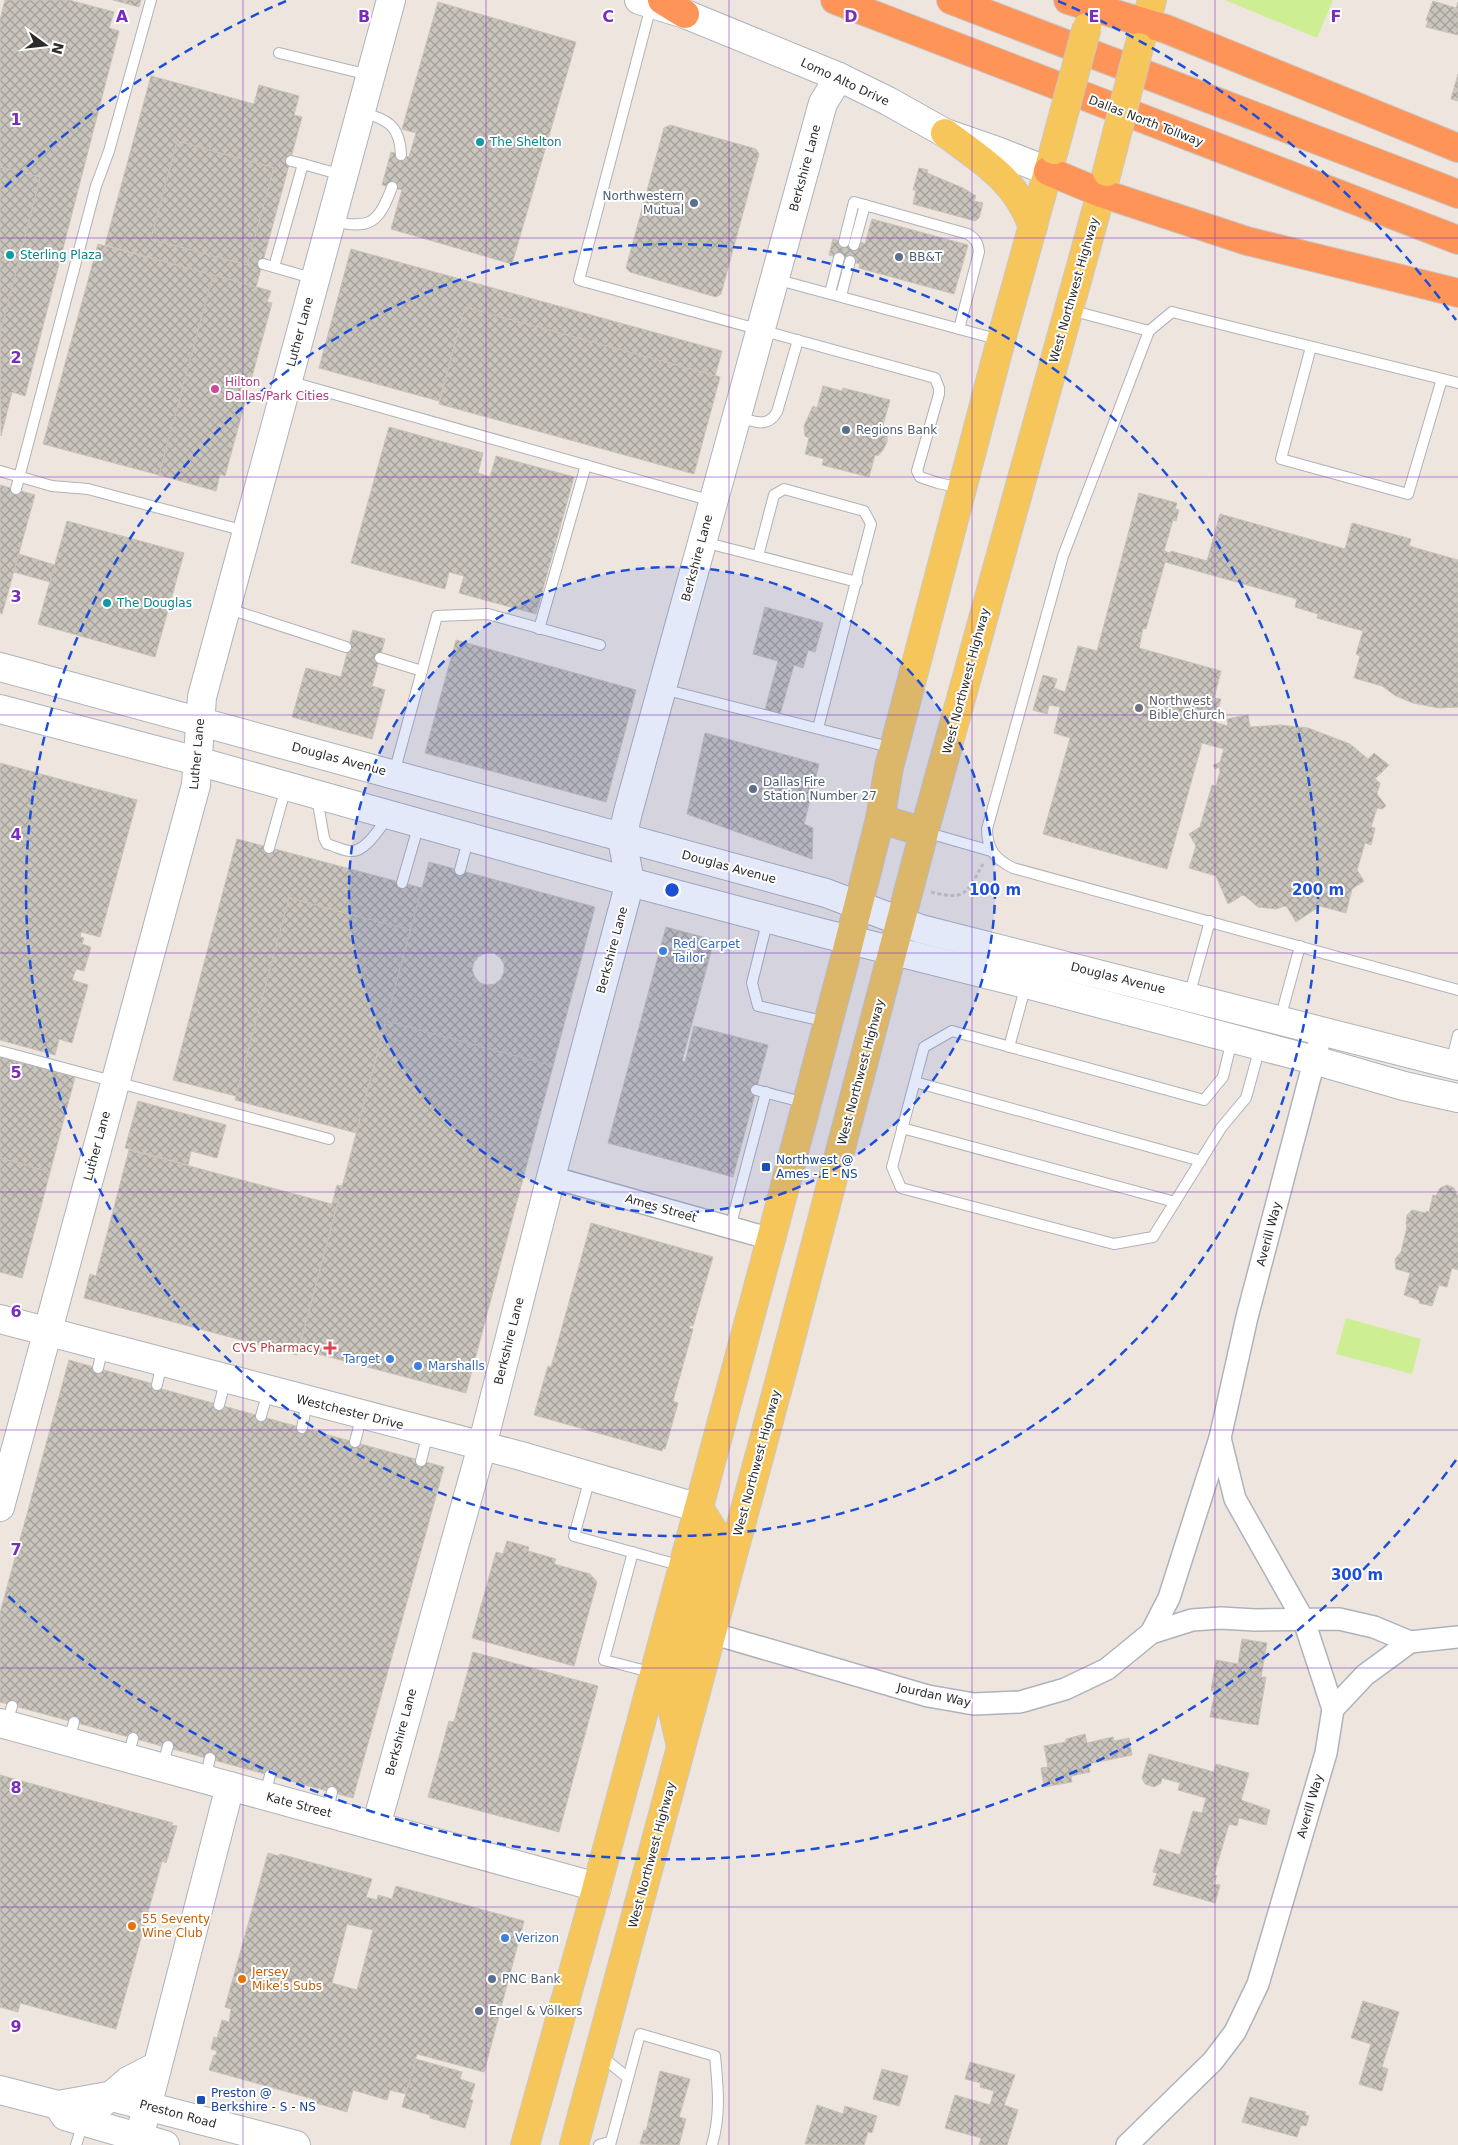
<svg xmlns="http://www.w3.org/2000/svg" width="1458" height="2145" viewBox="0 0 1458 2145" font-family="'DejaVu Sans',sans-serif">
<style>
.pitch{fill:#ceee94}
.building{fill:url(#building-cross-hatch);stroke:#cac2b7;fill-rule:evenodd}
.lines{fill:none;stroke-linecap:round;stroke-linejoin:round}
.lane-casing{stroke:#aeb2bc;stroke-width:12}
.street-casing{stroke:#aeb2bc;stroke-width:24}
.secondary-casing{stroke:#aeb2bc;stroke-width:30}
.primary-casing{stroke:#c8c8c8;stroke-width:30}
.highway-casing{stroke:#c8c8c8;stroke-width:30}
.path{stroke:#c8c8c8;stroke-width:3;stroke-dasharray:4 2.5;stroke-linecap:butt}
.lane{stroke:#fff;stroke-width:10}
.street{stroke:#fff;stroke-width:21}
.secondary{stroke:#fff;stroke-width:28}
.primary{stroke:#f7c65a;stroke-width:28}
.highway{stroke:#ff9458;stroke-width:28}
.primary-bridge-casing{stroke:#c8c8c8;stroke-width:30;stroke-linecap:butt}
.primary-bridge{stroke:#f7c65a;stroke-width:28}
.grid{fill:none;stroke:#7b2cbf;stroke-width:1;stroke-opacity:0.55}
.ring{fill:none;stroke:#1d4ed8;stroke-width:2.5;stroke-dasharray:9 6}
.culture-dot{fill:#0f9aa8;stroke:#fff;stroke-width:2}
.service-dot{fill:#5c6f8a;stroke:#fff;stroke-width:2}
.hotel-dot{fill:#d1479c;stroke:#fff;stroke-width:2}
.worship-dot{fill:#6b7280;stroke:#fff;stroke-width:2}
.shop-dot{fill:#3f7fe0;stroke:#fff;stroke-width:2}
.transit-dot{fill:#1a4fb4;stroke:#fff;stroke-width:2}
.health-dot{fill:#e0444e;stroke:#fff;stroke-width:2}
.food-dot{fill:#e8710a;stroke:#fff;stroke-width:2}
.labels{text-anchor:middle;dominant-baseline:central;stroke-width:4;stroke-linejoin:round;paint-order:stroke}
.street-label{font-size:12px;fill:#2c2c2c;stroke:#fff}
.culture-label{font-size:12px;fill:#0d838f;stroke:#fff;text-anchor:start}
.service-label{font-size:12px;fill:#4e5e75;stroke:#fff;text-anchor:start}
.hotel-label{font-size:12px;fill:#b23c85;stroke:#fff;text-anchor:start}
.worship-label{font-size:12px;fill:#5b616d;stroke:#fff;text-anchor:start}
.shop-label{font-size:12px;fill:#366cbe;stroke:#fff;text-anchor:start}
.transit-label{font-size:12px;fill:#164399;stroke:#fff;text-anchor:start}
.health-label{font-size:12px;fill:#be3a42;stroke:#fff;text-anchor:end}
.food-label{font-size:12px;fill:#c56008;stroke:#fff;text-anchor:start}
.grid-label{font-size:16px;text-anchor:middle;font-weight:bold;fill:#7b2cbf;stroke:#fff;stroke-width:4;stroke-linejoin:round;paint-order:stroke}
.centre{fill:#1d4ed8;stroke:#fff;stroke-width:2.5}
.ring-label{font-size:15px;text-anchor:middle;font-weight:bold;fill:#1d4ed8;stroke:#fff;stroke-width:4;stroke-linejoin:round;paint-order:stroke}
</style>
<defs>
<pattern id="building-cross-hatch" width="8" height="8" patternUnits="userSpaceOnUse" patternTransform="scale(1.25)"><rect width="8" height="8" fill="#c9c4bc"/><path d="M0 0l8 8M0 8l8-8" fill="none" stroke="#a39f99"/></pattern>
</defs>
<rect width="100%" height="100%" fill="#eee6de"/>
<g class="pitch">
<polygon points="1225,0 1333,0 1317,38"/>
<polygon points="1346,1318 1421,1339 1412,1374 1336,1354"/>
</g>
<g class="building">
<polygon points="5,0 69,0 114,12 109,28 119,31 25,396 12,392 1,436 0,334 40,177 0,167 0,20"/>
<polygon points="113,0 141,0 139,7"/>
<polygon points="1433,1 1456,8 1458,2 1458,35 1426,27 1428,21 1426,20"/>
<polygon points="438,2 576,42 512,264 391,229 402,190 382,185 391,152 409,157 416,133 402,129"/>
<polygon points="1458,74 1458,101 1451,99"/>
<path d="M151 76 254 104 259 85 299 96 294 115 302 117 256 287 105 245ZM177 141 274 168 247 265 151 239Z"/>
<polygon points="670,125 756,149 759,154 721,294 716,297 630,272 626,268 664,128"/>
<polygon points="177,141 274,168 247,265 151,239"/>
<polygon points="0,167 40,177 0,334"/>
<polygon points="919,168 928,170 927,173 963,188 976,196 974,201 983,203 979,218 975,221 913,204 916,190 913,190"/>
<polygon points="872,219 968,245 954,294 859,268 860,264 829,255 833,239 860,246 861,242 865,244"/>
<polygon points="98,244 213,275 159,475 43,444"/>
<polygon points="351,249 722,351 715,376 465,307 439,401 319,368"/>
<polygon points="213,275 271,291 267,302 272,303 225,476 220,474 216,491 159,475"/>
<polygon points="465,307 720,377 694,474 439,404"/>
<polygon points="823,386 842,391 843,388 890,400 883,425 886,426 887,434 887,442 883,450 878,456 875,455 869,477 822,465 824,459 805,454 809,438 805,436 804,426 813,406 817,408"/>
<polygon points="389,427 483,453 478,473 490,477 496,456 574,477 536,614 459,593 464,576 449,572 445,589 351,563"/>
<polygon points="0,485 35,495 2,614 0,613"/>
<polygon points="1139,493 1177,503 1175,509 1179,510 1176,521 1173,520 1164,551 1170,553 1171,551 1207,561 1220,514 1345,549 1352,523 1411,539 1409,546 1458,560 1458,707 1439,708 1413,703 1396,696 1382,686 1354,678 1360,656 1356,654 1363,631 1317,618 1318,614 1295,607 1297,599 1165,562 1146,629 1143,628 1139,648 1221,671 1214,698 1221,699 1214,722 1228,726 1227,719 1248,715 1250,727 1280,725 1308,728 1350,744 1368,759 1374,753 1389,765 1375,779 1380,783 1377,794 1386,806 1382,809 1377,808 1371,827 1375,828 1371,845 1365,843 1357,870 1364,881 1352,889 1346,913 1320,906 1296,922 1287,907 1285,906 1276,909 1258,907 1245,896 1240,895 1240,897 1228,904 1216,876 1189,868 1196,846 1189,834 1200,827 1212,785 1216,786 1220,771 1219,767 1215,769 1213,765 1220,762 1224,749 1202,743 1167,869 1043,834 1070,738 1054,733 1060,707 1049,705 1047,714 1033,710 1043,675 1057,679 1054,688 1065,692 1078,646 1097,651"/>
<polygon points="67,521 184,553 155,657 38,624"/>
<polygon points="19,554 55,565 50,582 14,572"/>
<polygon points="765,607 823,623 815,652 808,650 803,668 794,665 780,714 765,710 778,661 753,654"/>
<polygon points="353,630 385,639 372,686 385,690 372,739 292,717 306,668 341,677"/>
<polygon points="456,640 636,690 606,802 425,753"/>
<polygon points="705,733 819,764 804,824 813,828 812,859 687,814"/>
<polygon points="0,763 137,800 100,937 81,932 80,937 84,938 82,944 91,947 84,971 76,969 72,980 88,985 72,1043 59,1039 55,1055 0,1040"/>
<polygon points="237,839 422,888 410,930 289,898 236,1096 173,1080"/>
<path d="M429 862 595 907 553 1066 386 1021ZM486 953H494L500 958 504 964V972L501 979 495 984 487 985 480 983 475 977 472 970 474 962 479 956Z"/>
<polygon points="289,898 410,930 356,1133 235,1100"/>
<polygon points="666,927 714,940 682,1061 685,1062 694,1026 768,1045 733,1177 608,1143"/>
<polygon points="386,1021 553,1066 466,1393 299,1349"/>
<polygon points="0,1057 75,1077 50,1172 0,1158"/>
<polygon points="138,1101 226,1125 217,1158 191,1151 188,1165 125,1148"/>
<polygon points="129,1150 332,1204 337,1185 342,1186 297,1355 84,1298 90,1274 96,1276"/>
<polygon points="0,1158 50,1172 22,1278 0,1272"/>
<polygon points="1447,1185 1454,1188 1458,1197 1458,1270 1452,1268 1447,1287 1439,1285 1432,1306 1419,1303 1419,1300 1404,1295 1410,1273 1396,1269 1395,1259 1401,1252 1407,1227 1406,1224 1407,1215 1412,1210 1426,1213 1426,1211 1429,1212 1433,1195 1436,1196 1440,1188"/>
<polygon points="591,1223 713,1257 693,1326 690,1325 689,1328 693,1329 673,1401 678,1403 665,1449 663,1448 662,1451 534,1415 548,1366 551,1367"/>
<polygon points="69,1360 157,1385 162,1389 444,1467 353,1798 0,1702 0,1613"/>
<polygon points="507,1541 529,1547 528,1551 556,1559 554,1564 590,1574 597,1582 574,1666 472,1638 496,1552 503,1554"/>
<polygon points="1242,1639 1267,1643 1261,1677 1266,1677 1258,1725 1210,1717 1215,1691 1211,1691 1216,1660 1238,1664"/>
<polygon points="473,1652 598,1686 559,1832 428,1797 449,1721 454,1722"/>
<polygon points="1085,1734 1087,1743 1113,1737 1114,1741 1129,1738 1132,1755 1088,1764 1090,1772 1071,1776 1072,1782 1044,1787 1041,1768 1048,1767 1044,1746 1066,1742 1066,1739"/>
<polygon points="1149,1754 1214,1772 1216,1764 1249,1773 1241,1800 1270,1810 1266,1825 1239,1818 1237,1826 1229,1824 1214,1875 1217,1876 1213,1884 1220,1885 1215,1903 1153,1885 1157,1873 1153,1872 1160,1849 1180,1855 1193,1811 1202,1813 1206,1798 1178,1790 1180,1783 1162,1778 1161,1783 1154,1787 1145,1784 1142,1778"/>
<polygon points="0,1775 173,1823 171,1825 177,1826 166,1863 162,1861 116,2029 20,2003 18,2012 0,2007"/>
<path d="M268 1853 279 1856 280 1854 372 1879 366 1897 377 1900 378 1895 392 1899 396 1886 524 1921 484 2072 417 2054 406 2094 390 2090 387 2100 353 2090 347 2112 312 2102 313 2099 209 2070 214 2055H216L217 2051 211 2049 214 2037 217 2038 222 2020 229 2022 231 2009 225 2007ZM347 1924 373 1930 357 1990 332 1983Z"/>
<polygon points="1363,2001 1399,2012 1382,2067 1388,2069 1382,2091 1359,2084 1371,2044 1351,2038"/>
<polygon points="416,2059 462,2072 460,2079 475,2084 470,2100 473,2100 465,2128 430,2118 430,2115 402,2107"/>
<polygon points="970,2062 1015,2075 1004,2105 1018,2110 1007,2145 979,2145 981,2138 945,2128 955,2095 990,2105 994,2091 980,2087 981,2083 965,2079"/>
<polygon points="882,2069 908,2076 899,2106 873,2099"/>
<polygon points="660,2071 690,2079 679,2117 686,2119 679,2145 640,2144 644,2130 646,2131"/>
<polygon points="1250,2097 1306,2112 1305,2115 1309,2116 1306,2126 1301,2125 1297,2137 1242,2122"/>
<polygon points="817,2105 843,2114 845,2106 877,2116 872,2133 868,2132 864,2145 805,2144"/>
</g>
<g class="lines">
<g class="lane-casing">
<g id="lane">
<polyline points="651,6 579,280 935,378 939,388 939,394 917,471 920,477 938,483 961,488"/>
<polyline points="279,53 369,75"/>
<path d="M361 112C387 119 400 125 401 155"/>
<polyline points="291,161 303,164"/>
<path d="M332 221C370 230 379 223 392 187"/>
<path d="M844 242 854 202 968 234C976 239 978 243 979 252L959 329"/>
<polyline points="854,245 865,205"/>
<polyline points="263,264 315,279"/>
<polyline points="274,267 303,164 342,175"/>
<polyline points="775,279 1000,340"/>
<polyline points="830,293 839,258"/>
<polyline points="841,296 850,261"/>
<polyline points="1070,310 1149,331"/>
<polyline points="1311,347 1281,459 1408,494 1442,379"/>
<polyline points="288,381 712,501"/>
<path d="M1458 383 1172 312 1149 331 1063 556 987 829C987 849 995 859 1013 868L1458 990"/>
<path d="M738 417C754 421 767 429 777 412L798 340"/>
<polyline points="0,471 52,486 88,489 245,531"/>
<polyline points="16,489 96,186 109,151 151,0"/>
<polyline points="703,542 758,556"/>
<polyline points="226,608 346,647"/>
<polyline points="539,629 586,465"/>
<polyline points="380,658 422,671"/>
<polyline points="663,689 893,748"/>
<polyline points="818,728 871,524 864,511 784,489 774,495 758,556 857,582"/>
<polyline points="394,773 437,616 488,614 600,645"/>
<path d="M317 798 324 838 327 844C335 846 343 851 351 851 366 852 380 827 389 816"/>
<polyline points="925,832 991,851"/>
<polyline points="269,848 286,787"/>
<polyline points="460,870 469,837"/>
<polyline points="402,883 419,824"/>
<polyline points="768,919 752,983 758,1006 827,1022"/>
<polyline points="1189,996 1210,921"/>
<polyline points="1280,1019 1300,946"/>
<polyline points="1232,1040 1223,1077 1204,1100 952,1031 924,1047 892,1167 901,1188 1114,1244 1153,1237 1221,1128 1246,1098 1260,1047"/>
<polyline points="1009,1047 1026,985"/>
<polyline points="0,1051 329,1139"/>
<polyline points="1451,1063 1458,1035"/>
<polyline points="915,1082 1201,1161"/>
<polyline points="756,1090 806,1103"/>
<polyline points="902,1128 1175,1202"/>
<polyline points="730,1228 766,1092"/>
<polyline points="98,1368 103,1347"/>
<polyline points="157,1385 162,1362"/>
<polyline points="219,1405 226,1379"/>
<polyline points="261,1416 268,1392"/>
<polyline points="302,1428 307,1402"/>
<polyline points="355,1442 362,1415"/>
<polyline points="421,1461 428,1433"/>
<polyline points="590,1478 574,1536 682,1566"/>
<polyline points="633,1552 604,1660 654,1673"/>
<polyline points="7,1724 12,1706"/>
<polyline points="69,1740 74,1722"/>
<polyline points="128,1757 133,1738"/>
<polyline points="162,1767 168,1746"/>
<polyline points="205,1779 210,1758"/>
<polyline points="265,1795 270,1775"/>
<polyline points="327,1813 332,1792"/>
<polyline points="601,2056 627,2077"/>
<polyline points="76,2145 83,2123"/>
<polyline points="599,2145 609,2142"/>
<path d="M610 2145 640 2034 715 2056C718 2087 721 2114 712 2145"/>
</g>
</g>
<g class="street-casing">
<g id="street">
<polyline points="551,1177 771,1239"/>
<polyline points="711,1633 928,1696 974,1704 1020,1702 1065,1689 1107,1669 1151,1633 1192,1620 1221,1618 1255,1620 1339,1619 1374,1627 1410,1642"/>
<polyline points="1151,1633 1169,1598 1220,1438 1247,1317 1322,1031"/>
<polyline points="1333,1709 1365,1675 1410,1642 1458,1637"/>
<polyline points="1127,2145 1213,2061 1235,2032 1258,1984 1326,1753 1333,1709 1304,1621 1235,1499 1220,1438"/>
</g>
</g>
<g class="secondary-casing">
<g id="secondary">
<polyline points="639,0 685,14 839,77 888,101 945,133 997,151 1048,171"/>
<polyline points="0,667 826,893 921,929 1458,1066"/>
<polyline points="0,709 197,761 630,882 822,933 1026,984 1314,1060 1404,1086 1458,1098"/>
<polyline points="0,1319 521,1456 699,1508"/>
<polyline points="0,1507 196,785 202,697 391,0"/>
<polyline points="0,1723 597,1887"/>
<polyline points="376,1826 482,1446 551,1177 630,882 622,838 628,812 823,103 839,77"/>
<polyline points="0,2090 58,2105 108,2096 296,2145"/>
<polyline points="58,2105 65,2116 165,2145"/>
<polyline points="99,2106 128,2081 157,2066"/>
<polyline points="139,2138 230,1786"/>
</g>
</g>
<g class="primary-casing">
<g id="primary">
<polyline points="1139,47 1152,0"/>
<path d="M945 133C983 161 1016 180 1033 227"/>
<polyline points="880,819 924,832"/>
<polyline points="680,1742 671,1703 714,1542 714,1532 699,1508"/>
<polyline points="525,2145 593,1901 771,1239 844,962 880,819 889,767 1001,340 1054,150"/>
<polyline points="574,2145 782,1372 924,832 1107,172"/>
</g>
</g>
<g class="highway-casing">
<g id="highway">
<polyline points="662,0 685,14"/>
<polyline points="835,0 1458,240"/>
<polyline points="951,0 1458,194"/>
<polyline points="1068,0 1166,29 1458,148"/>
<polyline points="1048,171 1101,193 1247,241 1458,293"/>
</g>
</g>
<path class="path" d="M931 892C967 901 966 893 983 864"/>
<use href="#lane" class="lane"/>
<use href="#street" class="street"/>
<use href="#secondary" class="secondary"/>
<use href="#primary" class="primary"/>
<use href="#highway" class="highway"/>
<g class="primary-bridge-casing">
<g id="primary-bridge">
<polyline points="1054,150 1087,27"/>
<polyline points="1107,172 1139,47"/>
</g>
</g>
<use href="#primary-bridge" class="primary-bridge"/>
</g>
<path class="grid" d="M243 0V2145M486 0V2145M729 0V2145M972 0V2145M1215 0V2145M0 238H1458M0 477H1458M0 715H1458M0 953H1458M0 1192H1458M0 1430H1458M0 1668H1458M0 1907H1458"/>
<circle cx="672" cy="890" r="323" fill="#1d4ed8" fill-opacity=".12"/>
<g class="ring">
<circle cx="672" cy="890" r="323"/>
<circle cx="672" cy="890" r="646"/>
<path d="M1456 1460A969 969 0 0 1 5 1593M5 187A969 969 0 0 1 286 1M1058 1A969 969 0 0 1 1456 320"/>
</g>
<g class="culture-dot">
<circle cx="480" cy="142" r="5"/>
<circle cx="10" cy="255" r="5"/>
<circle cx="107" cy="603" r="5"/>
</g>
<g class="service-dot">
<circle cx="694" cy="203" r="5"/>
<circle cx="899" cy="257" r="5"/>
<circle cx="846" cy="430" r="5"/>
<circle cx="753" cy="789" r="5"/>
<circle cx="492" cy="1979" r="5"/>
<circle cx="479" cy="2011" r="5"/>
</g>
<circle class="hotel-dot" cx="215" cy="389" r="5"/>
<circle class="worship-dot" cx="1139" cy="708" r="5"/>
<g class="shop-dot">
<circle cx="663" cy="951" r="5"/>
<circle cx="390" cy="1359" r="5"/>
<circle cx="418" cy="1366" r="5"/>
<circle cx="505" cy="1938" r="5"/>
</g>
<g class="transit-dot">
<rect x="761" y="1162" width="10" height="10" rx="2.5"/>
<rect x="196" y="2095" width="10" height="10" rx="2.5"/>
</g>
<path class="health-dot" d="M327.5 1340.5h5v5h5v5h-5v5h-5v-5h-5v-5h5z"/>
<g class="food-dot">
<circle cx="132" cy="1926" r="5"/>
<circle cx="242" cy="1979" r="5"/>
</g>
<g class="labels">
<g class="street-label">
<text transform="translate(845 82) rotate(25)">Lomo Alto Drive</text>
<text transform="translate(1146 121) rotate(21)">Dallas North Tollway</text>
<text transform="translate(805 168) rotate(-75)">Berkshire Lane</text>
<text transform="translate(1074 290) rotate(-74)">West Northwest Highway</text>
<text transform="translate(300 332) rotate(-75)">Luther Lane</text>
<text transform="translate(697 558) rotate(-75)">Berkshire Lane</text>
<text transform="translate(966 681) rotate(-75)">West Northwest Highway</text>
<text transform="translate(197 754) rotate(-85)">Luther Lane</text>
<text transform="translate(339 759) rotate(15)">Douglas Avenue</text>
<text transform="translate(729 867) rotate(15)">Douglas Avenue</text>
<text transform="translate(612 950) rotate(-75)">Berkshire Lane</text>
<text transform="translate(1118 978) rotate(14)">Douglas Avenue</text>
<text transform="translate(861 1072) rotate(-75)">West Northwest Highway</text>
<text transform="translate(97 1146) rotate(-75)">Luther Lane</text>
<text transform="translate(661 1208) rotate(16)">Ames Street</text>
<text transform="translate(1269 1234) rotate(-75)">Averill Way</text>
<text transform="translate(509 1341) rotate(-76)">Berkshire Lane</text>
<text transform="translate(350 1412) rotate(14)">Westchester Drive</text>
<text transform="translate(757 1463) rotate(-75)">West Northwest Highway</text>
<text transform="translate(934 1695) rotate(12)">Jourdan Way</text>
<text transform="translate(401 1732) rotate(-75)">Berkshire Lane</text>
<text transform="translate(299 1805) rotate(15)">Kate Street</text>
<text transform="translate(1310 1806) rotate(-74)">Averill Way</text>
<text transform="translate(652 1855) rotate(-75)">West Northwest Highway</text>
<text transform="translate(178 2114) rotate(15)">Preston Road</text>
</g>
<g class="culture-label">
<text x="490" y="142">The Shelton</text>
<text x="20" y="255">Sterling Plaza</text>
<text x="117" y="603">The Douglas</text>
</g>
<g class="service-label">
<text x="684" y="196" text-anchor="end">Northwestern<tspan x="684" dy="14">Mutual</tspan></text>
<text x="909" y="257">BB&amp;T</text>
<text x="856" y="430">Regions Bank</text>
<text x="763" y="782">Dallas Fire<tspan x="763" dy="14">Station Number 27</tspan></text>
<text x="502" y="1979">PNC Bank</text>
<text x="489" y="2011">Engel &amp; Völkers</text>
</g>
<g class="hotel-label">
<text x="225" y="382">Hilton<tspan x="225" dy="14">Dallas/Park Cities</tspan></text>
</g>
<g class="worship-label">
<text x="1149" y="701">Northwest<tspan x="1149" dy="14">Bible Church</tspan></text>
</g>
<g class="shop-label">
<text x="673" y="944">Red Carpet<tspan x="673" dy="14">Tailor</tspan></text>
<text x="380" y="1359" text-anchor="end">Target</text>
<text x="428" y="1366">Marshalls</text>
<text x="515" y="1938">Verizon</text>
</g>
<g class="transit-label">
<text x="776" y="1160">Northwest @<tspan x="776" dy="14">Ames - E - NS</tspan></text>
<text x="211" y="2093">Preston @<tspan x="211" dy="14">Berkshire - S - NS</tspan></text>
</g>
<g class="health-label">
<text x="320" y="1348">CVS Pharmacy</text>
</g>
<g class="food-label">
<text x="142" y="1919">55 Seventy<tspan x="142" dy="14">Wine Club</tspan></text>
<text x="252" y="1972">Jersey<tspan x="252" dy="14">Mike's Subs</tspan></text>
</g>
</g>
<g class="grid-label">
<text x="122" y="22">A</text>
<text x="364" y="22">B</text>
<text x="608" y="22">C</text>
<text x="851" y="22">D</text>
<text x="1094" y="22">E</text>
<text x="1336" y="22">F</text>
<text x="16" y="125">1</text>
<text x="16" y="363">2</text>
<text x="16" y="602">3</text>
<text x="16" y="840">4</text>
<text x="16" y="1078">5</text>
<text x="16" y="1317">6</text>
<text x="16" y="1555">7</text>
<text x="16" y="1793">8</text>
<text x="16" y="2032">9</text>
</g>
<circle cx="672" cy="890" r="8" class="centre"/>
<g class="ring-label">
<text x="995" y="895">100 m</text>
<text x="1318" y="895">200 m</text>
<text x="1357" y="1580">300 m</text>
</g>
<g transform="translate(45 45) rotate(105)" stroke="#ffffff" stroke-width="4" paint-order="stroke">
<path d="M0-4L9 19L0 12L-9 19Z" fill="#2c2c2c"/>
<text y="-8" font-size="14" font-weight="bold" text-anchor="middle" fill="#2c2c2c">N</text>
</g>
</svg>
